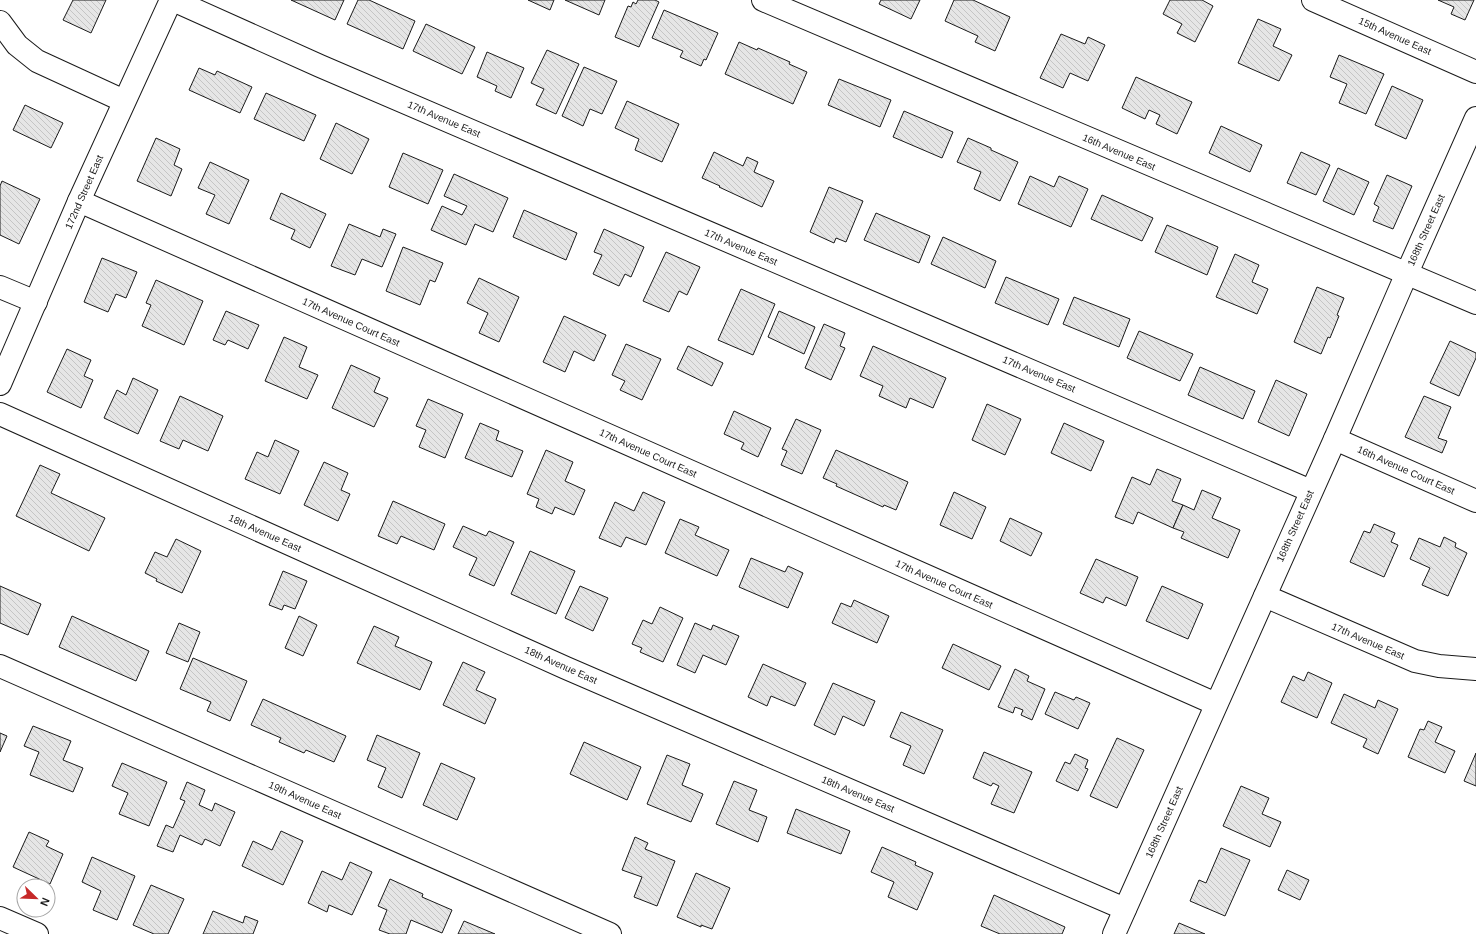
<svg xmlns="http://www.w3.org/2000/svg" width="1476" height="934" viewBox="0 0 1476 934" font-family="Helvetica,sans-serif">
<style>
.building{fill:url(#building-back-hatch);stroke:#1a1a1a}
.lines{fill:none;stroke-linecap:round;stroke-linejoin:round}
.minor-casing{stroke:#1a1a1a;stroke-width:24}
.minor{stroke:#fff;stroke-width:22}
.labels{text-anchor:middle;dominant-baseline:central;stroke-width:3;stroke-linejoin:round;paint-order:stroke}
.street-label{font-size:10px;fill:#1a1a1a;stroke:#fff}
</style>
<defs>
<pattern id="building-back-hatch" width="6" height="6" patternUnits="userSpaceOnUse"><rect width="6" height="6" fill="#e6e6e6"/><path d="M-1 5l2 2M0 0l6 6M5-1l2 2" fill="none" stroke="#c5c5c5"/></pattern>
</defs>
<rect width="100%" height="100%" fill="#fff"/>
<g class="building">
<polygon points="73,0 106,0 91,33 63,20"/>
<polygon points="291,0 344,0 335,20"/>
<polygon points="358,0 369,0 415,21 403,49 347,24"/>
<polygon points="528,0 554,0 550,10"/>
<polygon points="565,0 605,0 599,15"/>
<polygon points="638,0 655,0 659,2 639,47 615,37 628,6 631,7 633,2 636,4"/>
<polygon points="881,0 920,0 911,19 879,4"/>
<polygon points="954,0 973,0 1010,17 995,51 975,42 978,36 945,21"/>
<polygon points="1170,0 1202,0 1213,6 1195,42 1177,33 1182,24 1163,14"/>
<polygon points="1438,0 1474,0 1465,20 1451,14 1454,7"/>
<polygon points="664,10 718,33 706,60 704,59 701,66 680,57 683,51 652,38"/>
<polygon points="1258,19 1281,29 1273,46 1292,55 1279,81 1238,63"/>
<polygon points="426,24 475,47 462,74 413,51"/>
<polygon points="1061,34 1085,44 1088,37 1105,45 1088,81 1070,73 1063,88 1040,78"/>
<polygon points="739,42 757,50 758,48 790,62 789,64 807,72 793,104 725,74"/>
<polygon points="547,50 579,64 556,114 536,105 544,89 531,83"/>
<polygon points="487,52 524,68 511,98 495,91 497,86 477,77"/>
<polygon points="1339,55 1384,74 1366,114 1339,103 1347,84 1330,77"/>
<polygon points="584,67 617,81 602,114 590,109 583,126 562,116"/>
<polygon points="199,68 215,75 217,71 252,87 240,113 189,90"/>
<polygon points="1136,77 1192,102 1177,134 1156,124 1160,115 1149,110 1145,119 1122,108"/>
<polygon points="839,79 891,100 880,127 828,105"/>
<polygon points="1392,86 1423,100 1406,139 1375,125"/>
<polygon points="266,93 316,115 304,141 254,119"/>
<polygon points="627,101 679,124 662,162 635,150 639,139 615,128"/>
<polygon points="25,105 63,123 51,148 13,130"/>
<polygon points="904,111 953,132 942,158 893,137"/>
<polygon points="336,123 369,139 352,174 320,159"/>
<polygon points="1221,126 1262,145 1250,172 1209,153"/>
<polygon points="156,138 180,149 174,165 182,169 171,196 137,181"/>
<polygon points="968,138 991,148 991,150 1018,162 1000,201 974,189 981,172 957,162"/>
<polygon points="714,152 743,166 747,157 758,162 754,172 774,181 762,207 719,187 720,186 702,178"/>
<polygon points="1301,152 1330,165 1316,195 1287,183"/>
<polygon points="403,153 443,170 428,204 389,187"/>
<polygon points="210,162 249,180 229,224 206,214 215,195 198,188"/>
<polygon points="1338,168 1369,182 1354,215 1323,201"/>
<polygon points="454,174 508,198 493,232 475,224 466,245 431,230 442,206 462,215 467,206 444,196"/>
<polygon points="1387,175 1412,186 1393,229 1373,221 1379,207 1374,204"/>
<polygon points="1030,176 1054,187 1059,176 1088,189 1071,227 1018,204"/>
<polygon points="2,181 40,199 19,244 0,235 0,186"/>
<polygon points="829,187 863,201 846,242 836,238 834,243 810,232"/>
<polygon points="281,193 326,214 310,248 291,239 295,230 270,219"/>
<polygon points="1102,195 1153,218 1142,241 1091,219"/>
<polygon points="524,210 577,233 566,260 513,237"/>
<polygon points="876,213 930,236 919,263 864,240"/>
<polygon points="349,224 380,237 383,229 396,234 382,267 362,259 355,275 331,266"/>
<polygon points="1167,225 1218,247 1207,275 1155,252"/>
<polygon points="604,229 644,247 631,277 625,274 619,286 593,274 602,255 594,252"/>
<polygon points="943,237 996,261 985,288 931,264"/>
<polygon points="403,247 443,263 435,282 430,280 420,305 386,291"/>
<polygon points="666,252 700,267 687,295 679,291 669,312 643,301"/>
<polygon points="1235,254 1259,265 1252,282 1268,289 1257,314 1216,297"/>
<polygon points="102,258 137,272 126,298 116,294 108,312 84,302"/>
<polygon points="1006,277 1059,299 1048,325 995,303"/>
<polygon points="479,278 519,297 499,342 479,333 488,313 467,303"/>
<polygon points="156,280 203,301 184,345 142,326 151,305 146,303"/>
<polygon points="1317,287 1344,298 1337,315 1339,316 1330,338 1328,337 1321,354 1294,342"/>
<polygon points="741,289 775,304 753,355 718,340"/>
<polygon points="1074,297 1130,319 1119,347 1063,324"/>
<polygon points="226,311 259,325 248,349 228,340 225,345 213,340"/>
<polygon points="779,311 815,327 804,354 768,337"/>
<polygon points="564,316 606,335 594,361 574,351 565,372 543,362"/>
<polygon points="824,324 845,333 840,346 845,348 831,380 805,368"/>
<polygon points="1139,331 1193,354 1180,381 1127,358"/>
<polygon points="284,337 307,347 299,367 318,375 307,399 265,381"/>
<polygon points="1450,341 1476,353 1476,358 1459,396 1430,383"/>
<polygon points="626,344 661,359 642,400 620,390 625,381 612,375"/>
<polygon points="688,346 723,363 712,386 677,369"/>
<polygon points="873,346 946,378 933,408 910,398 906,408 879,396 883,386 860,376"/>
<polygon points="67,349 91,360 84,376 93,380 81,408 47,392"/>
<polygon points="351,365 380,378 374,392 388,398 374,427 332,408"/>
<polygon points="1200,367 1255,391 1243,419 1188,395"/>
<polygon points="133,378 158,390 138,434 104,418 117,390 126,395"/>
<polygon points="1276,380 1307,394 1289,436 1258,422"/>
<polygon points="180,396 223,416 208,451 183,440 179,449 160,441"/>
<polygon points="1424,396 1451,407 1438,438 1447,441 1442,453 1405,437"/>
<polygon points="428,399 463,414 445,458 419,447 426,430 416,426"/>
<polygon points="987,404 1021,419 1005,455 972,440"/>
<polygon points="734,411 771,428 758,457 741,449 744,443 724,434"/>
<polygon points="796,419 821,430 802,474 781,465 787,451 782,449"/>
<polygon points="480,423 499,431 496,440 523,451 512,477 465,458"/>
<polygon points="1064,423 1104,441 1091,471 1051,453"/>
<polygon points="275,440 299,451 280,494 245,479 257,452 268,457"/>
<polygon points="546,450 573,462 565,481 585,490 574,515 555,507 552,514 536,507 539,499 527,494"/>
<polygon points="836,450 908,482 896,510 884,505 883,507 836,486 837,484 823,478"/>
<polygon points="324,462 348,473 341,490 350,494 338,521 304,505"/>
<polygon points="40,465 60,474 51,493 105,518 89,551 16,516"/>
<polygon points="1157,469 1181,479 1172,501 1183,505 1173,528 1138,512 1133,524 1115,517 1132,477 1150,485"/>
<polygon points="1202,490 1221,498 1212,518 1240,530 1228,558 1181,538 1184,532 1173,528 1183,505 1194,510"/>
<polygon points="643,492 665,502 646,545 626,537 621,547 599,538 615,502 634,511"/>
<polygon points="954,492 986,507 972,539 940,525"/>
<polygon points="393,501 445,524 434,550 401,536 397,544 378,536"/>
<polygon points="1010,518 1042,533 1031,556 1000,541"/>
<polygon points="680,519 699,527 695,535 729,550 717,576 665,553"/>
<polygon points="1374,524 1395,533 1391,542 1398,545 1384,577 1350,562 1364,531 1370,533"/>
<polygon points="463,526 486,536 489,531 514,542 494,586 469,575 477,558 453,547"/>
<polygon points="1444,537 1456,543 1455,547 1467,553 1448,596 1422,585 1430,568 1410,559 1419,538 1440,547"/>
<polygon points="176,539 201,551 182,593 156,581 157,579 145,573 155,552 167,557"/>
<polygon points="530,551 575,571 556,614 511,594"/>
<polygon points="751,558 785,572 788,566 803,573 788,608 739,587"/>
<polygon points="1096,559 1138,577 1126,606 1106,597 1103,603 1080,593"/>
<polygon points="283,571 307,581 295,609 284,605 282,610 269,605"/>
<polygon points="0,586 41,604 28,635 0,623"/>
<polygon points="580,586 608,598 593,631 565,618"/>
<polygon points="1162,586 1203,604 1188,639 1146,621"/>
<polygon points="854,600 889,616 877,643 832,623 841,603 851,607"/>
<polygon points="660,607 683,618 663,662 640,652 642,648 632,644 643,620 652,624"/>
<polygon points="72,616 149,651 136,681 59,647"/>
<polygon points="299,616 317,625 303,656 285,648"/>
<polygon points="179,623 200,632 188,662 166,653"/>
<polygon points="695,623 711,630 713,625 739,636 726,665 703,655 695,673 677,665"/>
<polygon points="374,626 399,637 395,646 432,662 420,690 357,663"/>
<polygon points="953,644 1001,666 989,690 942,668"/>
<polygon points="193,658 247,681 230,721 207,711 211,702 180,689"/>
<polygon points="463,662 485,672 476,690 496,699 485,724 443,705"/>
<polygon points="763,664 806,683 795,706 771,696 767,706 748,697"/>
<polygon points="1015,669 1029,676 1027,681 1045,689 1032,720 1021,715 1023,710 1015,707 1013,713 998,707"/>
<polygon points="1308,672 1332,683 1317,718 1281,702 1293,676 1304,681"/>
<polygon points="833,683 875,701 864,726 843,716 835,735 814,725"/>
<polygon points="1055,692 1074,700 1076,697 1090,703 1078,729 1045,714"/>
<polygon points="1344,694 1375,708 1378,700 1398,709 1378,754 1363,747 1367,739 1331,723"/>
<polygon points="263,699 346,736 334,762 306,750 304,753 279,742 281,738 251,725"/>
<polygon points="901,712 943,730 924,774 903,765 911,746 890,737"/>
<polygon points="1428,721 1442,727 1435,742 1455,751 1445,773 1408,757 1420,729 1424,730"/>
<polygon points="33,726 71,741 63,760 83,768 73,792 30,775 39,752 24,746"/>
<polygon points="0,733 7,736 0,752"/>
<polygon points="377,735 420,753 402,798 378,787 386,768 367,760"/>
<polygon points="1117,738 1144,750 1117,808 1090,796"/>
<polygon points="584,742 641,767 627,800 570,774"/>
<polygon points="984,752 1032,772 1014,813 991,804 999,786 993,783 991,786 973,778"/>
<polygon points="1476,753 1476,786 1464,781"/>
<polygon points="1075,754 1088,760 1085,768 1088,769 1078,791 1056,781 1065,762 1070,764"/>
<polygon points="667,755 690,764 682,785 703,794 691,822 647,804"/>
<polygon points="122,763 167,782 149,826 119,814 128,793 112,786"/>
<polygon points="441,763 475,778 457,820 423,805"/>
<polygon points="734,781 757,790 749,810 767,817 758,842 716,824"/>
<polygon points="187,782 205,790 199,805 212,811 215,803 235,812 220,846 205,839 202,845 180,835 173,852 157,846 166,825 173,828 185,801 180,799"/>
<polygon points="1241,786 1269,798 1262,814 1281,822 1270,847 1223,826"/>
<polygon points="796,809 850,831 841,854 787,833"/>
<polygon points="281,831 303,841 283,885 242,866 253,841 272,850"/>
<polygon points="29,832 49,841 46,846 63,854 50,884 13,867"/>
<polygon points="635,837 648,843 645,849 675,861 657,906 634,897 642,877 622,870"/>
<polygon points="882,847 916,862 915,865 933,873 917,910 888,897 894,882 871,872"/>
<polygon points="1221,848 1250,860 1225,916 1190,901 1199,880 1206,883"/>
<polygon points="92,857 135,876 117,920 93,910 101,891 82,882"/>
<polygon points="350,862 372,872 352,915 329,905 327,912 308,903 322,871 342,880"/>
<polygon points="1287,870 1309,880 1300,900 1278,890"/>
<polygon points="696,873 730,888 712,929 701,925 701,927 677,917"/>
<polygon points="390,879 423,894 422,897 452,910 442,933 411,920 406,934 390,934 379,930 387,910 378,906"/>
<polygon points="151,885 184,899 168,934 154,934 133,925"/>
<polygon points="994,895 1065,927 1062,934 1000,934 981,926"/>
<polygon points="213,911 243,923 245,916 258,921 253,934 203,934"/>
<polygon points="464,921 495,934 458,934"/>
<polygon points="1179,923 1205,934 1174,934"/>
</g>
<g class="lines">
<g class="minor-casing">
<g id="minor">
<polyline points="173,0 320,66 1311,491"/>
<polyline points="763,0 1476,303"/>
<polyline points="1313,0 1476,72"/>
<polyline points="0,22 17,45 37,61 124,101"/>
<polyline points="79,201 1216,704"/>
<polyline points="0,287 36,302"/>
<polyline points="0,384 79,201 171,0"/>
<polyline points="0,414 566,668 1125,909"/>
<polyline points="1335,439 1476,501"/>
<polyline points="1265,596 1415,661 1439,666 1476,669"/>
<polyline points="0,666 610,934"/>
<polyline points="0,918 37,934"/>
<polyline points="1114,934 1335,439 1407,273 1476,118"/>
</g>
</g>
<use href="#minor" class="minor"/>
</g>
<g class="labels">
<g class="street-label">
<text transform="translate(1395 36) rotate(24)">15th Avenue East</text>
<text transform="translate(444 119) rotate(23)">17th Avenue East</text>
<text transform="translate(1119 152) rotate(23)">16th Avenue East</text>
<text transform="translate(84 192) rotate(-66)">172nd Street East</text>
<text transform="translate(1426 230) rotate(-66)">168th Street East</text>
<text transform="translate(741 247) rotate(23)">17th Avenue East</text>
<text transform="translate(351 322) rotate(24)">17th Avenue Court East</text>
<text transform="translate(1039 374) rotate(23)">17th Avenue East</text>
<text transform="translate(648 453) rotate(24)">17th Avenue Court East</text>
<text transform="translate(1406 470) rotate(24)">16th Avenue Court East</text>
<text transform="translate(1295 526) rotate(-66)">168th Street East</text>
<text transform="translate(265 533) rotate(24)">18th Avenue East</text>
<text transform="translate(944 584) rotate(24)">17th Avenue Court East</text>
<text transform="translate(1368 641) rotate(23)">17th Avenue East</text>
<text transform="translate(561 665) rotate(24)">18th Avenue East</text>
<text transform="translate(858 794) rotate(23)">18th Avenue East</text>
<text transform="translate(305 800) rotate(24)">19th Avenue East</text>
<text transform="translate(1164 822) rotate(-66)">168th Street East</text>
</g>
</g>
<g transform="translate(36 898) rotate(113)"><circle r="19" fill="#ffffff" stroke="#a3a3a3"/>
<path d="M0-3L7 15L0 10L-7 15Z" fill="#c62828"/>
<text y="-6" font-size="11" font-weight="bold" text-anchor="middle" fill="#1a1a1a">N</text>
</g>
</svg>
